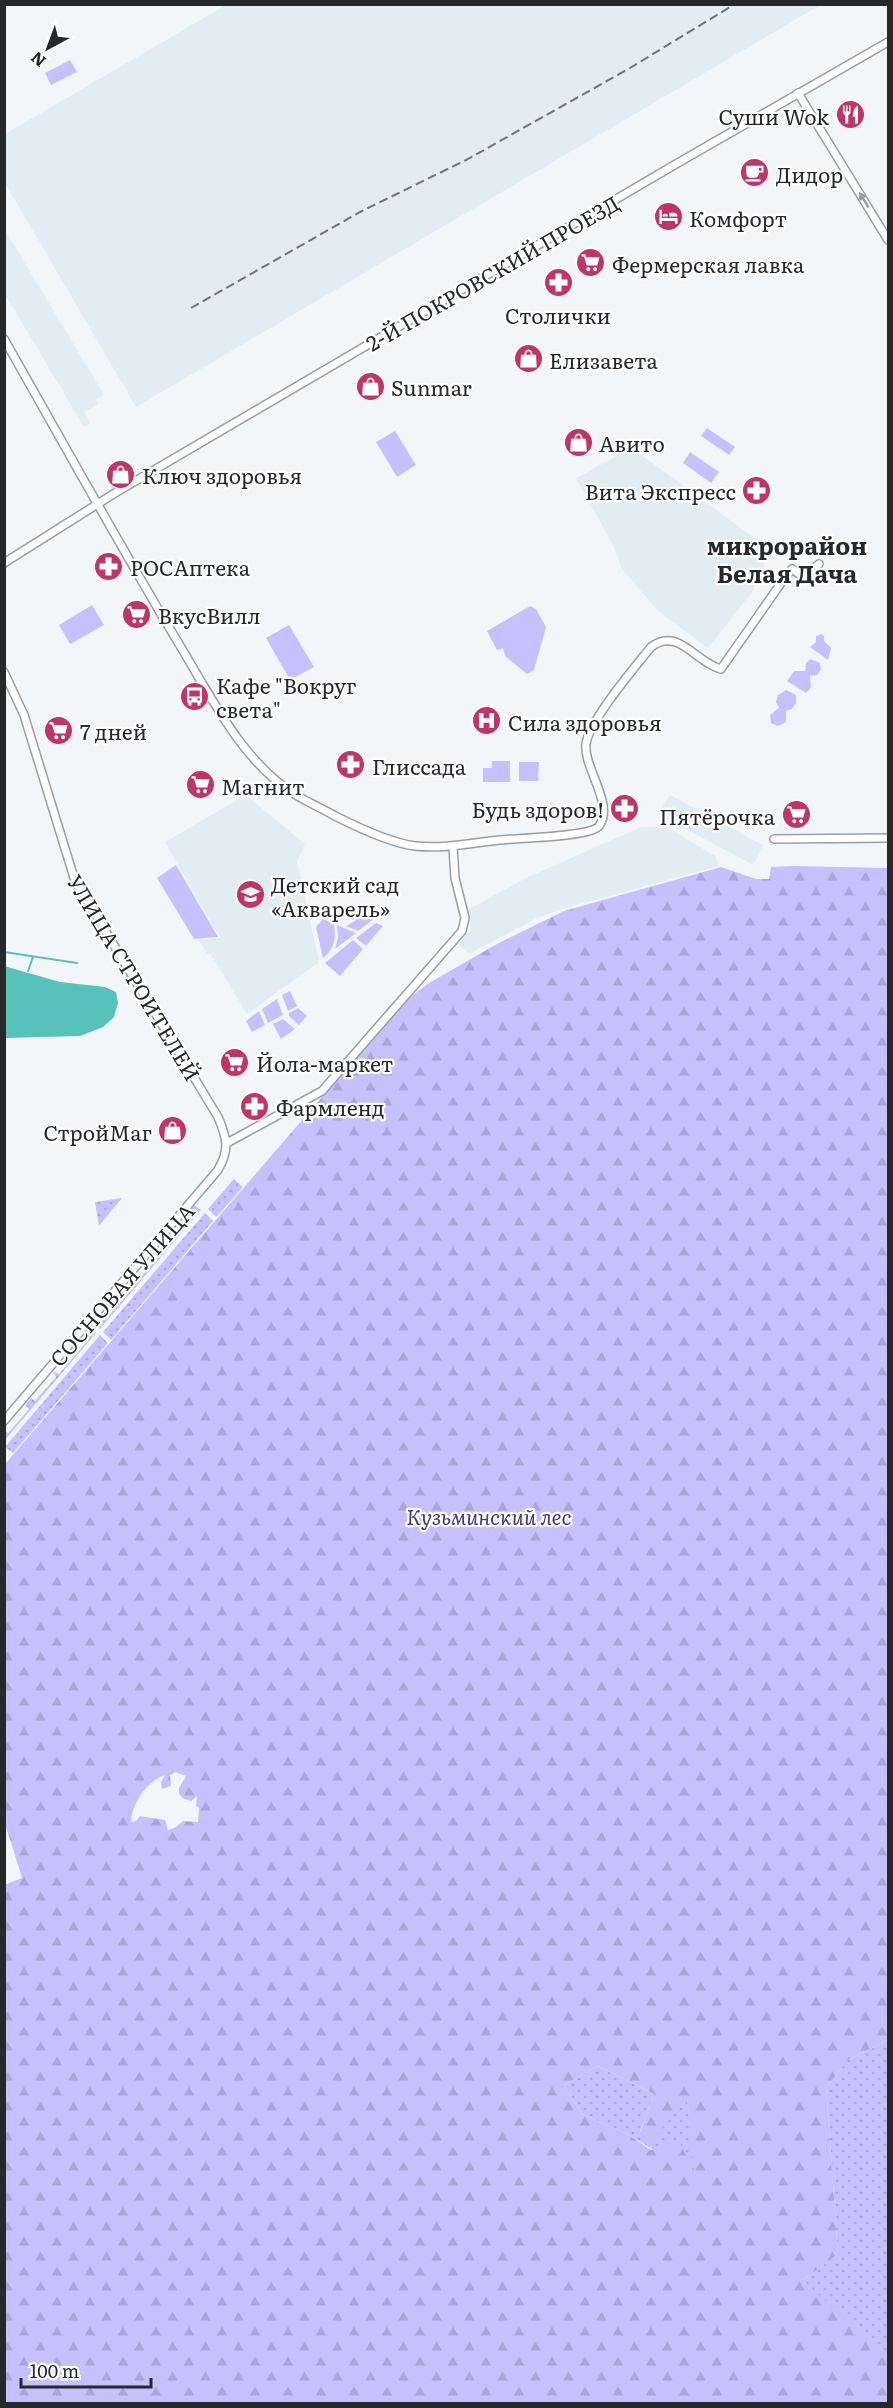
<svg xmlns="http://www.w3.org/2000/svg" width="893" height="2408" font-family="Literata,serif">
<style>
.built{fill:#e2ecf3}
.grass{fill:url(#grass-dots)}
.forest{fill:url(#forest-firs);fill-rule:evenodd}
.park{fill:#c6c1fd}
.water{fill:#57c2ba}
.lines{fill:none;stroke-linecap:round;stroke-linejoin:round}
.stream{stroke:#57c2ba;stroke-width:2}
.street-casing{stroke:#9b9ea0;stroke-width:10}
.street{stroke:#fff;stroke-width:7}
.rail{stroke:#717374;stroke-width:2;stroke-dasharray:9 4.5;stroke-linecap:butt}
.oneway{fill:#9e9e9f}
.labels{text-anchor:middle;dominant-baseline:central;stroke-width:4.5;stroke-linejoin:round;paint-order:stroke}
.poi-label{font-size:21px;fill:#272829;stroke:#fff;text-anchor:start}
.street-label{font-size:21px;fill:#272829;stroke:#fff}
.park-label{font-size:21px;font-style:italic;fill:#473788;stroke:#fff}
.quarter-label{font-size:24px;font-weight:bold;fill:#272829;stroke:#fff}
</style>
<defs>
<pattern id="grass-dots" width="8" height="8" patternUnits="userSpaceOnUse" patternTransform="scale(1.5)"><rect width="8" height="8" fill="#c6c1fd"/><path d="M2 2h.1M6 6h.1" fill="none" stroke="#aaa6d9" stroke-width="1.8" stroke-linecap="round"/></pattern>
<pattern id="forest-firs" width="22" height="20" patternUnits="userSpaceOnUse" patternTransform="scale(1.5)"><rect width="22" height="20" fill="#c6c1fd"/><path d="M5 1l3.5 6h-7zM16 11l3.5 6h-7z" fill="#aaa6d9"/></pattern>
</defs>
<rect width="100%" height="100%" fill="#f3f6f8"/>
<g class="built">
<path d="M822,4L136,407L5,183V134L226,5Z"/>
<path d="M4,228L104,395L96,399L98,404L84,412L90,423L84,427L5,294Z"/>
<path d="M632,448L768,548L762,572L752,592L708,648L658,611L622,569L614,547L576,478Z"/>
<path d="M246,795L305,844L297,861L319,962L247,1014L210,953L207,954L199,940L220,938L165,842Z"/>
<path d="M670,795L763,845L753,865L658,814Z"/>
<path d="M665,826L715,856L719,866L565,908L537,918L469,954L458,944L471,929L467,910L526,878L639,828Z"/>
</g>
<g class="grass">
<path d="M234,1179L243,1187L216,1217L208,1209Z"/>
<path d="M122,1198L99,1226L95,1202Z"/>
<path d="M193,1204L201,1210L100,1329L92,1323L100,1313L107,1318L128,1292L124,1289L125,1286L128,1285L131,1288L154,1262L151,1256L158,1258L179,1233L177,1227L179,1226L183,1229L195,1214L189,1208Z"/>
<path d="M205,1213L213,1221L111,1340L103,1332Z"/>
<path d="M89,1326L96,1333L5,1440V1430L8,1433L29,1409L25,1405L31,1398L35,1401L56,1377L53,1371L59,1374L88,1340L82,1335Z"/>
<path d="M100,1335L108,1343L13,1453L5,1447Z"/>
<path d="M888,2040V2380L826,2303L803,2280L838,2254L826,2088L848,2060Z"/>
<path d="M598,2066L654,2094L639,2134L687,2097L695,2175L629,2135L582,2114L564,2085Z"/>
</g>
<path class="forest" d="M793,866L888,868V2040L848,2060L826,2088L838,2254L803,2280L885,2356L888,2380V2403H5L4,1885L22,1878L4,1820L5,1464L405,1001L429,983L497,944L564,911L721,867L756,879H769L771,867ZM175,1772L186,1776L179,1788V1794L184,1799L191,1801L197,1796L196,1806L199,1808L198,1822L183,1821L176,1827L168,1830L165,1820L140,1816L136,1821L131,1822C132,1803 147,1781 165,1775L161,1782L162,1789L171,1786L170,1775ZM598,2066L654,2094L639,2135L652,2141L687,2098L694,2173L679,2140L651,2150L629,2135L582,2114L564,2085Z"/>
<g class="park">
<path d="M70,60L77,72L51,85L45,73Z"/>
<path d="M707,428L735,447L729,455L701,436Z"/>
<path d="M395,431L416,465L397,477L376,442Z"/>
<path d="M690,452L719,472L711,483L683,463Z"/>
<path d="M92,605L104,625L70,644L59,625Z"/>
<path d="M530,606L536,609L546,627L534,670L527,674L505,656L503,648L497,650L487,631Z"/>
<path d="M289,625L314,667L290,680L266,638Z"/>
<path d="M821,634L824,636V641L831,648L828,660L810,647L816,642V636Z"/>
<path d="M811,659L820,663L821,670L817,675L810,676L811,687L806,693L787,681L794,671H805L806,663Z"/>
<path d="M786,690L796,695V703L792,709L786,711V722L778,726L771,723L770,715L779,708L776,702L778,695Z"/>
<path d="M492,761H510V782H483V768H492Z"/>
<path d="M519,762H539L538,781H519Z"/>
<path d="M176,865L218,937L194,939L157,878Z"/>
<path d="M364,911L373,913L374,919L358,931L346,926L355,921Z"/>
<path d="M323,919L334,924C336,937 335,949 323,958L316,927Z"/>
<path d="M376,923L383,926L366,946L356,938Z"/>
<path d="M337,925L356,933L335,949L338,937Z"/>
<path d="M353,940L363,949L340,976L325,963Z"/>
<path d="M290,991L297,1006L288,1011L282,995Z"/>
<path d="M277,999L283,1015L268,1023L262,1009Z"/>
<path d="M298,1008L307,1016L299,1025L289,1016V1013Z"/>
<path d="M259,1011L265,1025L252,1032L246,1021Z"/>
<path d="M283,1019L295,1029L281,1039L273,1024Z"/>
</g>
<path class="water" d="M4,966L60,982L105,987L116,992L118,1003L114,1017L103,1027L80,1036L5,1038Z"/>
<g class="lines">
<g class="stream">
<path d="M4,952L77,963"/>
<path d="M28,971L33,957"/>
</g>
<defs>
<g id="street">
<path d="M798,93L888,240"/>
<path d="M4,339C53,425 100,510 150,595C166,623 183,650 199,678C224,720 248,761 288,790C302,800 320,807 335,816C357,827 390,843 415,846C444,849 471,843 500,840C518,838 591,837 599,826C615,805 583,767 586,744C589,721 635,667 651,647C678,626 696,663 721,669L786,576L792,569L804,577L819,564"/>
<path d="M4,563L115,493L676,164L888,42"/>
<path d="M4,672L24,715L75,881L218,1117C227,1138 230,1149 218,1170L4,1421"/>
<path d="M774,839L888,838"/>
<path d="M227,1143L322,1091L462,931L465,918L455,878L453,847"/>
</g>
</defs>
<use href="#street" class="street-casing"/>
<use href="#street" class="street"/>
<path class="rail" d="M191,308L360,212L468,159L630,68L735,4"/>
</g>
<defs><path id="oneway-solid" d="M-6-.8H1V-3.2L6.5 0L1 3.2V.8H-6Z" transform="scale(1.5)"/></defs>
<use class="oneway" href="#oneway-solid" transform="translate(864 200) rotate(-121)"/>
<defs>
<symbol id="restaurant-disc" viewBox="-11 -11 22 22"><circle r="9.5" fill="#c03468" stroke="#fff"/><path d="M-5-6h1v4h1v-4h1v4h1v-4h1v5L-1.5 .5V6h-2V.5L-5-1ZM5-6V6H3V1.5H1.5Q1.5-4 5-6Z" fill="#fff"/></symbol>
<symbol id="cafe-disc" viewBox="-11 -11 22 22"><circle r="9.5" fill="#c03468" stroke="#fff"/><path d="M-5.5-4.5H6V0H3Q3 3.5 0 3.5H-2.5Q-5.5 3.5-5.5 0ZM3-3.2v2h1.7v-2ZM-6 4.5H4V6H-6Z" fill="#fff"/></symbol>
<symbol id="hotel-disc" viewBox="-11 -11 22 22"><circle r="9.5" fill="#c03468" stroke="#fff"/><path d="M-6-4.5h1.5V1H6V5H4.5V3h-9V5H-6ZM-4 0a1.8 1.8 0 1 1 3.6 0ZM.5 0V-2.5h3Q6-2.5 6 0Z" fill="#fff"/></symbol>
<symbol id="supermarket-disc" viewBox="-11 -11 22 22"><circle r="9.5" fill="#c03468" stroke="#fff"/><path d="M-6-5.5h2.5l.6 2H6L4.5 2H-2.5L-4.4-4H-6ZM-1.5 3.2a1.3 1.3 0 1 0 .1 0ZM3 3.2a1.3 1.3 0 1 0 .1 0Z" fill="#fff"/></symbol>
<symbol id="pharmacy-disc" viewBox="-11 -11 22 22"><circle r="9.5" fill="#c03468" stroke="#fff"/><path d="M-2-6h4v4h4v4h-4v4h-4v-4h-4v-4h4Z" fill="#fff"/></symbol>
<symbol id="shop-disc" viewBox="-11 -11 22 22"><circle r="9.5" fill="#c03468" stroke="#fff"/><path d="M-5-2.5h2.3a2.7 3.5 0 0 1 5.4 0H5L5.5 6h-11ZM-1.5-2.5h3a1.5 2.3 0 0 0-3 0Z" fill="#fff"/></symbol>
<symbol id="bus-disc" viewBox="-11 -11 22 22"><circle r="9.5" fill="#c03468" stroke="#fff"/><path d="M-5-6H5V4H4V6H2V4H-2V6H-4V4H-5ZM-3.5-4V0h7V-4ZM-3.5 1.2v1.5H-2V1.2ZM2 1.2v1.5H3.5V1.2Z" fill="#fff"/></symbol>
<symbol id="hospital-disc" viewBox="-11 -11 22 22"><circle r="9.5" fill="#c03468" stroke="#fff"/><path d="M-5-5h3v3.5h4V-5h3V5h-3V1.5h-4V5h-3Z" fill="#fff"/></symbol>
<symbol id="school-disc" viewBox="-11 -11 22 22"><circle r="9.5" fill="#c03468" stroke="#fff"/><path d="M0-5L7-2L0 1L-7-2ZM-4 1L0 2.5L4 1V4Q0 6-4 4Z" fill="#fff"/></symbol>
</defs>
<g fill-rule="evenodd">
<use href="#restaurant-disc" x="834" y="98" width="33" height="33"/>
<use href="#cafe-disc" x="738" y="156" width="33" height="33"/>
<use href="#hotel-disc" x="652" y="200" width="33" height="33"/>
<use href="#supermarket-disc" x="574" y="246" width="33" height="33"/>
<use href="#pharmacy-disc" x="542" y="266" width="33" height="33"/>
<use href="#shop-disc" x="512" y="342" width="33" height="33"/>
<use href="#shop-disc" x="354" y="370" width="33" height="33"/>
<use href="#shop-disc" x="562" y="426" width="33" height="33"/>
<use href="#shop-disc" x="104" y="458" width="33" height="33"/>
<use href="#pharmacy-disc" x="740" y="474" width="33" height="33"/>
<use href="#pharmacy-disc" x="92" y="550" width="33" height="33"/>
<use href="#supermarket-disc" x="120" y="598" width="33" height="33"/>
<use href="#bus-disc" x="178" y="680" width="33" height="33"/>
<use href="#hospital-disc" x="470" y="704" width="33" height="33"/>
<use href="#supermarket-disc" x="42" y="714" width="33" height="33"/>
<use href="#pharmacy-disc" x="334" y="748" width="33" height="33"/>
<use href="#supermarket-disc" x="184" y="768" width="33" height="33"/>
<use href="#pharmacy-disc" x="608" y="792" width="33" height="33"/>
<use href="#supermarket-disc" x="780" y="798" width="33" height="33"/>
<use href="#school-disc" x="234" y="878" width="33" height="33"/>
<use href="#supermarket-disc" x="218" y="1046" width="33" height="33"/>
<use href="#pharmacy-disc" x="238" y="1090" width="33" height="33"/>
<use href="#shop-disc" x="156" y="1114" width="33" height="33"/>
</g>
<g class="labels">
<g class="poi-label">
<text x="829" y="115" text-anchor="end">Суши Wok</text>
<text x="776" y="173">Дидор</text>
<text x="689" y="217">Комфорт</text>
<text x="612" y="263">Фермерская лавка</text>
<text x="558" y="314" text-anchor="middle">Столички</text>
<text x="549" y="359">Елизавета</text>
<text x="391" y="386">Sunmar</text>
<text x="599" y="442">Авито</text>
<text x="142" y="474">Ключ здоровья</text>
<text x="736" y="490" text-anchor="end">Вита Экспресс</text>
<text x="130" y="566">РОСАптека</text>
<text x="158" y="614">ВкусВилл</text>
<text x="216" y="684">Кафе "Вокруг<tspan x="216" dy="24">света"</tspan></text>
<text x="508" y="721">Сила здоровья</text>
<text x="80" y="730">7 дней</text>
<text x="372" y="765">Глиссада</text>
<text x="221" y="785">Магнит</text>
<text x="604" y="808" text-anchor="end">Будь здоров!</text>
<text x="775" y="815" text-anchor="end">Пятёрочка</text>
<text x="271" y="883">Детский сад<tspan x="271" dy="24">«Акварель»</tspan></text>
<text x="256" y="1062">Йола-маркет</text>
<text x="276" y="1106">Фармленд</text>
<text x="152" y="1131" text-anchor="end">СтройМаг</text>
</g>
<g class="street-label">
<text transform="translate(492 272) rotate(-30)">2-Й ПОКРОВСКИЙ ПРОЕЗД</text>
<text transform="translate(135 977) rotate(59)">УЛИЦА СТРОИТЕЛЕЙ</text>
<text transform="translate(121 1284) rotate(-49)">СОСНОВАЯ УЛИЦА</text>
</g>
<g class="park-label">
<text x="489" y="1515">Кузьминский лес</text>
</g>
<g class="quarter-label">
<text x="787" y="544">микрорайон<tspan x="787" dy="28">Белая Дача</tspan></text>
</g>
</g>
<rect width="893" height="2408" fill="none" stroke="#272829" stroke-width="12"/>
<g transform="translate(48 48) rotate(221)" stroke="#ffffff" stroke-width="4.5" paint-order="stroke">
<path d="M0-4.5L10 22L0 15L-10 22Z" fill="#272829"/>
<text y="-9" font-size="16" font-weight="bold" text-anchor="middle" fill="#272829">N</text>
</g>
<path d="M21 2378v9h130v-9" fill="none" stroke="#272829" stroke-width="3"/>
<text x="30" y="2378" font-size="18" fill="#272829" stroke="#ffffff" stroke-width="4.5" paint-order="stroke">100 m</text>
</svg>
